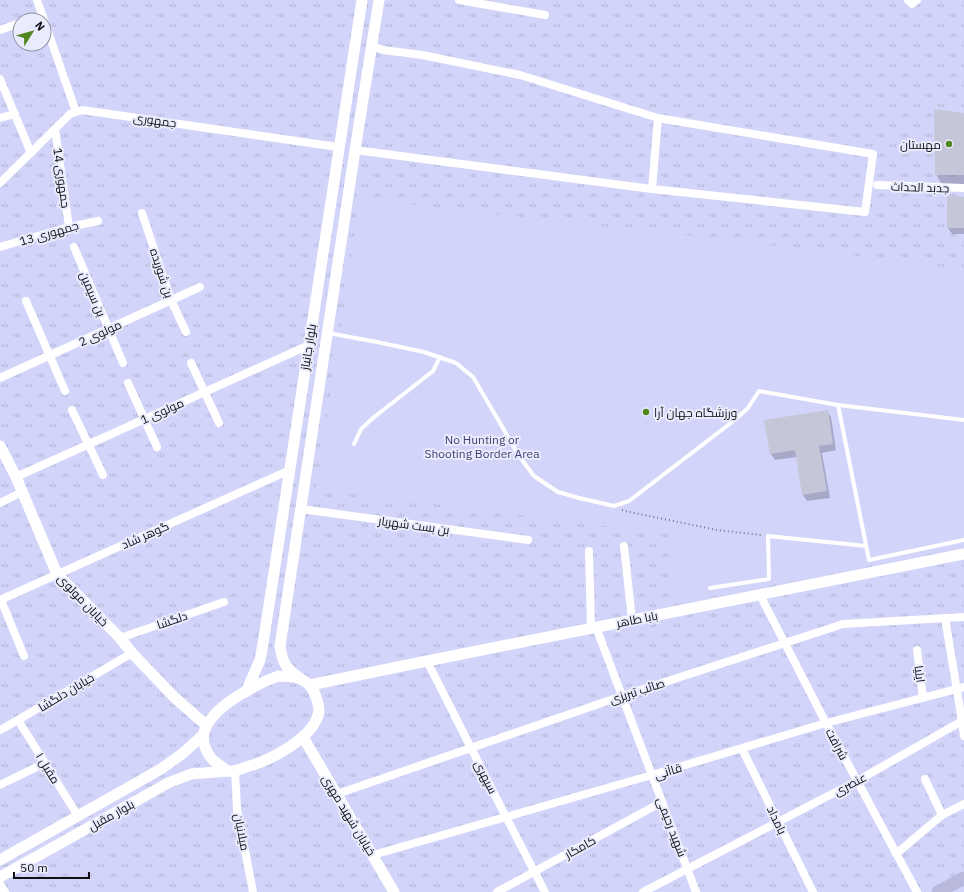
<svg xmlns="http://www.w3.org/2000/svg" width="964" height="892" font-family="'IBM Plex Sans',Cairo,sans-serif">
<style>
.grass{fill:url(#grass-tufts);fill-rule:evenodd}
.garden{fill:#d2d4fa}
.shadow{fill:#0003}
.building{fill:#c5c6d7}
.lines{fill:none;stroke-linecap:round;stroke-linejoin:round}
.path{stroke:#777782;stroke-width:2;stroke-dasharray:1 3;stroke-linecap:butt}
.lane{stroke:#fff;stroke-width:4}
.street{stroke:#fff;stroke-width:8}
.secondary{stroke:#fff;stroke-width:11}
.primary{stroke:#b8b9dd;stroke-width:13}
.poi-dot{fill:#528720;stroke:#eaebfc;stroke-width:1.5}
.labels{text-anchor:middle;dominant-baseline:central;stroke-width:4;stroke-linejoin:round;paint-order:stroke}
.street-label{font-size:12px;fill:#0f0f14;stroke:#eaebfc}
.poi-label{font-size:12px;fill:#0f0f14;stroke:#eaebfc;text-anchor:end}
.park-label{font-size:12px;fill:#413f72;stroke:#eaebfc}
</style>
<defs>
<pattern id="grass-tufts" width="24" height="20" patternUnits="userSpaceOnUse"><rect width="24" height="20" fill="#d2d4fa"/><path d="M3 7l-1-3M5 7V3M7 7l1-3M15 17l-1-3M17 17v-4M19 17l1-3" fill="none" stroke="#b3b5d5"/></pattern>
</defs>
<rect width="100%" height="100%" fill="#eaebfc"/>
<path class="grass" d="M0,0H964V892H0ZM20,20H44V44H20Z"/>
<path class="garden" d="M361,197L430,207L711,238L964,269V547L798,580L675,603L670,600L668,534L316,489Z"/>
<g class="shadow">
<path d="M964,114V185H942L936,174Z"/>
<path d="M964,198V234H952L948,228Z"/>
<path d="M827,411L831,417L836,450L822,453L830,498L807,501L803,495L797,457L775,460L771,454L765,421Z"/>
</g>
<g class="building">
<path d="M934,109L964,113V175H935Z"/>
<path d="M947,196L964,197V228H947Z"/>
<path d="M828,410L833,444L819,446L827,491L802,495L795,450L770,454L764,420Z"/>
</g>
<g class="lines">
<path class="path" d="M622,510L625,511L717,530L761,535"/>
<g class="lane">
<path d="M328,333L377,342L424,352L456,363L473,377L500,423L519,456L534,476L558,492L579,498L614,506L629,501L736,419L748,408L759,391L838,405L869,560L964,540"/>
<path d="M838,405L964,420"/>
<path d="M354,444L361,429L373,418L433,371L440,357"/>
<path d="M710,588L769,579L768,536L866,546"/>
</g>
<g class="street">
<path d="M37,0L76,112"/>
<path d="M459,0L545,15"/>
<path d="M908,0L912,4L917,0"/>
<path d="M31,20L43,16"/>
<path d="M0,30L20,23"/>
<path d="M372,46L383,50L422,55L520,75L658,118"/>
<path d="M0,79L31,153"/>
<path d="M0,118L15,114"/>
<path d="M55,129L69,227"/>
<path d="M355,150L652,189L865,212L873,154L658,118L652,189"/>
<path d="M0,183L70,114L82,110L338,147"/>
<path d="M877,185L964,188"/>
<path d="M142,213L171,300L186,332"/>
<path d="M0,247L69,227L98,221"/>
<path d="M74,247L123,363"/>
<path d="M26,301L65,391"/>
<path d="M191,363L219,423"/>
<path d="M0,378L200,287"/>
<path d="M128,383L157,447"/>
<path d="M72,410L103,475"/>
<path d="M16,477L309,345"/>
<path d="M0,503L22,492"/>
<path d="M301,509L528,540"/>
<path d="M624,546L632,620"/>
<path d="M589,551L591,628"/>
<path d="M760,595L826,723L917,892"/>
<path d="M0,600L290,470"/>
<path d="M1,600L24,656"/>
<path d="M596,627L696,892"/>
<path d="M120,638L224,602"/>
<path d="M917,650L923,698"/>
<path d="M427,661L506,817L545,892"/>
<path d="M18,720L78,816"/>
<path d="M962,721L964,736"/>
<path d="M0,730L18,720L132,653"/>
<path d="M742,749L813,892"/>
<path d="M235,771L237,809L253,892"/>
<path d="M925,779L942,815"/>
<path d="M0,785L45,763"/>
<path d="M337,794L622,696L785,643L843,624L964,617"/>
<path d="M896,854L942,815L964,804"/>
<path d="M373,855L652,775L826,723L964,687"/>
<path d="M0,884L5,892"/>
<path d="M497,892L662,802"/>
<path d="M643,892L857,781L962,721L945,618"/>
</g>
<g class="secondary">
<path d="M0,446L16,477L57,574L120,638L132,653L174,697L206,725"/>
<path d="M278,676C294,676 306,677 314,692C316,697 319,704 319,710C317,737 269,761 246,767C241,769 234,772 228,771C226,770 223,768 221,766C207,758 198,740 207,725C219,703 255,685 278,676Z"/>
<path d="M301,679C286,668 283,665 280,646L355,150L379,0"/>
<path d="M310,685L427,661L964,554"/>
<path d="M246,692L260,660L263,644L362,0"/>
<path d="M303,737L394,892"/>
<path d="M0,860L161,769L182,754L203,735"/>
<path d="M0,877L168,783L191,774L228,771"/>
</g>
<path class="primary" d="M938,892L964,878"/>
</g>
<g class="poi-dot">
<circle cx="949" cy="144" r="4"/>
<circle cx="646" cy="412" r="4"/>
</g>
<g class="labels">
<g class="street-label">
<text transform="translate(155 120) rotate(8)">جمهوری</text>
<text transform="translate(62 178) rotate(82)">جمهوری 14</text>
<text transform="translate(920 187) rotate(2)">جدبد الحداث</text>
<text transform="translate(49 233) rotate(-16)">جمهوری 13</text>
<text transform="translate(162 273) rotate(72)">بن شوریده</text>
<text transform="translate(93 294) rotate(67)">بن سیمین</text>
<text transform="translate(100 333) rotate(-25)">مولوی 2</text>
<text transform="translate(308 347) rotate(-81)">بلوار جانباز</text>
<text transform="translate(162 411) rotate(-24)">مولوی 1</text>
<text transform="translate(414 525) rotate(8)">بن بست شهریار</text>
<text transform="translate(145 535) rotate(-24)">گوهر شاد</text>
<text transform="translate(83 600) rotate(46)">خیابان مولوی</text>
<text transform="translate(637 619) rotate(-11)">بابا طاهر</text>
<text transform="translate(172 620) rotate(-19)">دلگشا</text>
<text transform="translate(920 674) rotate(83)">ایلیا</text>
<text transform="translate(637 691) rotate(-18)">صائب تبریزی</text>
<text transform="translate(66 692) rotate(-31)">خیابان دلگشا</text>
<text transform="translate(837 744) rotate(62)">شرافت</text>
<text transform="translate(48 768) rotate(58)">مقبل ۱</text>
<text transform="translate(668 771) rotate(-17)">قاآنی</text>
<text transform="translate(486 777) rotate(63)">سپهری</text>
<text transform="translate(850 784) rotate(-28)">عنصری</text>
<text transform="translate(111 815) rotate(-29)">بلوار مقبل</text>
<text transform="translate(349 815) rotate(59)">خیابان شهید مهری</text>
<text transform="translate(777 820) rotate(64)">بامداد</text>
<text transform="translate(672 827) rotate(69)">شهید رحیمی</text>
<text transform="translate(242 832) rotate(79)">میلانیان</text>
<text transform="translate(580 847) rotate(-29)">کامکار</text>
</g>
<g class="poi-label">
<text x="941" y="144">مهستان</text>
<text x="654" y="412" text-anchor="start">ورزشگاه جهان آرا</text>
</g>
<g class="park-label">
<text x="482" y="439">No Hunting or<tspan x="482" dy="14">Shooting Border Area</tspan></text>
</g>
</g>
<g transform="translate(32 32) rotate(53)"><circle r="19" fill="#eaebfc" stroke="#92939f"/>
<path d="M0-3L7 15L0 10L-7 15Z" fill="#528720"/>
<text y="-6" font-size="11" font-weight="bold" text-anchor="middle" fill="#0f0f14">N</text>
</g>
<path d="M14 872v6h75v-6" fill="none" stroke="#0f0f14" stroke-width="2"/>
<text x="20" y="872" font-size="12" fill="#0f0f14" stroke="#eaebfc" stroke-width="3" paint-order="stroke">50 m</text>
</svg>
